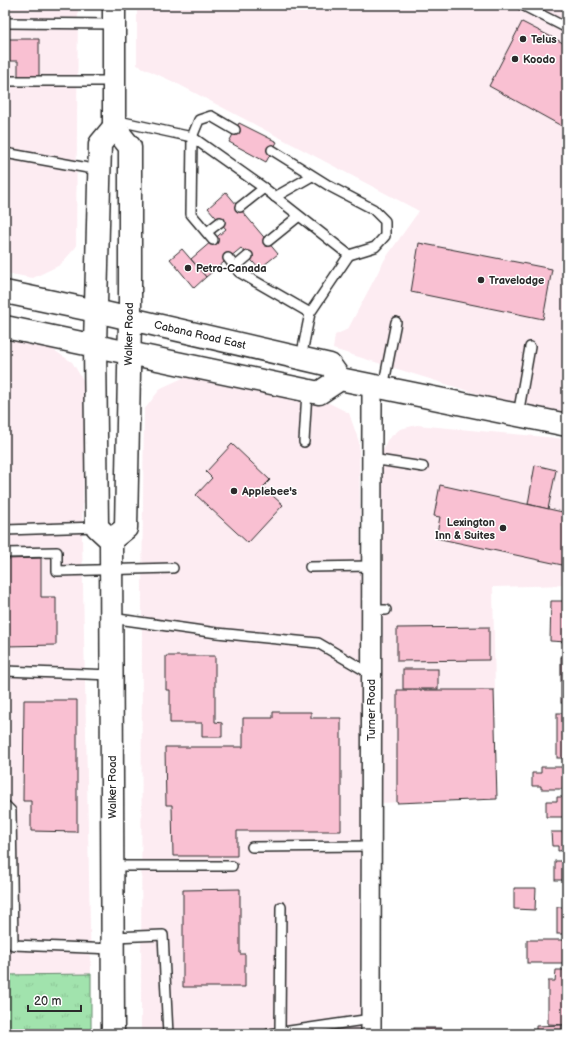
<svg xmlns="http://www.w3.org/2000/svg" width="572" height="1039" font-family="'Balsamiq Sans',sans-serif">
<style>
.built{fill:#fdecf2}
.grass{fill:url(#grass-tufts);stroke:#66876c}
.building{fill:#f9c0d2;stroke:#2b2b2b}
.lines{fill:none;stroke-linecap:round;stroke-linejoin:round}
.lane-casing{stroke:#2b2b2b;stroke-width:12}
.street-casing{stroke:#2b2b2b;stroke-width:22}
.secondary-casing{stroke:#2b2b2b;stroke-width:25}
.lane{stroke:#fff;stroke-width:9}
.street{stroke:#fff;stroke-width:19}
.secondary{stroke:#fff;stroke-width:22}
.poi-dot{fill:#2b2b2b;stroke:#fff;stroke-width:1.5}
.labels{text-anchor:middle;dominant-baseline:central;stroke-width:3;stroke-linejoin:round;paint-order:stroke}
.poi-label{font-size:11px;font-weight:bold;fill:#2b2b2b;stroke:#fff;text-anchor:start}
.street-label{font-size:11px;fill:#2b2b2b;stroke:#fff}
</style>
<defs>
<pattern id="grass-tufts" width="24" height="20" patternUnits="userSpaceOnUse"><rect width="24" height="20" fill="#a1e3ad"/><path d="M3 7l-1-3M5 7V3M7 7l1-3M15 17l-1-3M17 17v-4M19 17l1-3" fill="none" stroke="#8bc395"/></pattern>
</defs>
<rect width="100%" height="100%" fill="#fff"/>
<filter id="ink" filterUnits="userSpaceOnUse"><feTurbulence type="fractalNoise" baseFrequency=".025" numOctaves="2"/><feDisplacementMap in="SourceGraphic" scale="8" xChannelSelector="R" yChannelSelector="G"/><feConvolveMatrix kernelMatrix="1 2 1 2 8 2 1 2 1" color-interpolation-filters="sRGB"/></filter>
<g filter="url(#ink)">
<g class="built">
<path d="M5,5H78L76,247L60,265L33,278L5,273Z"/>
<path d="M137,5H567V417L507,403L333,349L335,335L348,329L385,259L419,211L176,83L137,65Z"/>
<path d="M5,338L49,347L72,362L86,385L82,537L91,974L5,975Z"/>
<path d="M185,377L329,403L349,413L359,442L361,592L378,590L379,461L387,440L400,429L417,425L567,439V585L493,587L497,799L377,803L362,889L361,1034H141L142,592L144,410L161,388Z"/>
</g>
<path class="grass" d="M91,974V1034H5V975Z"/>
<g class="building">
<path d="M522,22L567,45V129L489,86Z"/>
<path d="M5,39H39V77H18V61H5Z"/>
<path d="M239,123L277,142L266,162L229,142Z"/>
<path d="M226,192L278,254L259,269L241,248L206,277L191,259L226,229L208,208Z"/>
<path d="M419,243L552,269L543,319L411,292Z"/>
<path d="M182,249L206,277L194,288L170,259Z"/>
<path d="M232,444L270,480L263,487L283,505L248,543L196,495L212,478L206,472Z"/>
<path d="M535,465L556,470L548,509L528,504Z"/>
<path d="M440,485L567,513V566L436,538L440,517L434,516Z"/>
<path d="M41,558V597H56V645L5,646V559Z"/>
<path d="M551,601H567V642L550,641Z"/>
<path d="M489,627V660L397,661V628Z"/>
<path d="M166,656H215V722L222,723V737H202V723H170V690H166Z"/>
<rect x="561" y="657" width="6" height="46"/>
<rect x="403" y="669" width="35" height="20"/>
<path d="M397,690H494L497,799L397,803Z"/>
<path d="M24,700H77V832L31,831V801H23Z"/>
<path d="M273,712H311V718H341V831H237V856H173L172,805H166L165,747H243V718H273Z"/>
<rect x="557" y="713" width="10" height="45"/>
<path d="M541,767H567V789H541V786H532V773H541Z"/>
<path d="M557,797H567V817H546V801H557Z"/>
<path d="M551,832H567V850L558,851V846H552Z"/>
<rect x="555" y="861" width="12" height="19"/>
<path d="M514,888H536L535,910L514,909Z"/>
<path d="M240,889V954H245V987H183V890Z"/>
<rect x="557" y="907" width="10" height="27"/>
<rect x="527" y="940" width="40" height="23"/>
<path d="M556,970H567V1025L548,1024V981H555Z"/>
<path d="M562,1025V1034H536V1026Z"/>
<rect x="414" y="1028" width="28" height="6"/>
</g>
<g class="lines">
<defs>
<g id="lane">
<path d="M522,5L567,28"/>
<path d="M5,23L114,24"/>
<path d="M10,81H114"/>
<path d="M114,120L192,137L264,188L349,255L310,313L301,358"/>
<path d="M272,150L331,187L373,209L385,221V236L375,247L349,255"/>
<path d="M5,153L99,170"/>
<path d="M275,197L312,176"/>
<path d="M240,207L264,188"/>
<path d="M207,232L220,222"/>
<path d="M213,240L191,214L192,137L199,120L211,116L235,130"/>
<path d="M268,241L299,216"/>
<path d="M228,258L239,272L310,313"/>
<path d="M235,267L248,256"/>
<path d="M383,388L396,322"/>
<path d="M518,415L530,347"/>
<path d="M304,442L307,391"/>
<path d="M372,459L423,467"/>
<path d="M5,530L97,527"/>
<path d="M5,553L57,552V571L173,568"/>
<path d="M310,567L371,566"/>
<path d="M371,610H386"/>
<path d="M111,618L217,633L318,643L371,674"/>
<path d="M5,671L112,675"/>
<path d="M5,805L11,811L13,945L113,949"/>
<path d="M252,847L371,846"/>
<path d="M113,866H232"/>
<path d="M113,937L163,935L168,1034"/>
<path d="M280,1032L281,907"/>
<path d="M269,1034L371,1019"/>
</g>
<path id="street" d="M371,1034L372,386"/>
<g id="secondary">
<path d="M5,292L96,311L330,365L340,379"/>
<path d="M5,327L319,393L340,379L567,425"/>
<path d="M111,540L126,528L130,319V147L114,127V5"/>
<path d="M113,1034L111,540L97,527L95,346L100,144L114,127"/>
</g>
</defs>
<use href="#lane" class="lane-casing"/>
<use href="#street" class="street-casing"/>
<use href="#secondary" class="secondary-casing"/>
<use href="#lane" class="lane"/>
<use href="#street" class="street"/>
<use href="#secondary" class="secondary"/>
</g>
</g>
<g class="poi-dot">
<circle cx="523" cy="39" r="4"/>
<circle cx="515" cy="59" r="4"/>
<circle cx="188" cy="268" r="4"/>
<circle cx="481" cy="280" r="4"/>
<circle cx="234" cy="491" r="4"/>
<circle cx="503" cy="528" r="4"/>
</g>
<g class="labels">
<g class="poi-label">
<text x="531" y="39">Telus</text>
<text x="523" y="59">Koodo</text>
<text x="196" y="268">Petro-Canada</text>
<text x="489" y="280">Travelodge</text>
<text x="242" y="491">Applebee's</text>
<text x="495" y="522" text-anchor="end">Lexington<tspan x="495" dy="13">Inn &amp; Suites</tspan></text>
</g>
<g class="street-label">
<text transform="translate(129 334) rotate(-89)">Walker Road</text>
<text transform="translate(200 335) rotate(13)">Cabana Road East</text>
<text transform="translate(371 710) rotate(-90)">Turner Road</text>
<text transform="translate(112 787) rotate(-90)">Walker Road</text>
</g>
</g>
<rect width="572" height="1039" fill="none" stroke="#fff" stroke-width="20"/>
<rect x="10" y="10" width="552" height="1019" fill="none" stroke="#2b2b2b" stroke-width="1.5" filter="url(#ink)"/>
<path d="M28 1005v6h53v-6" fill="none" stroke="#2b2b2b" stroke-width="2"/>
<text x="34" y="1005" font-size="12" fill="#2b2b2b" stroke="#ffffff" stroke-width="3" paint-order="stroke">20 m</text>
</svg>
